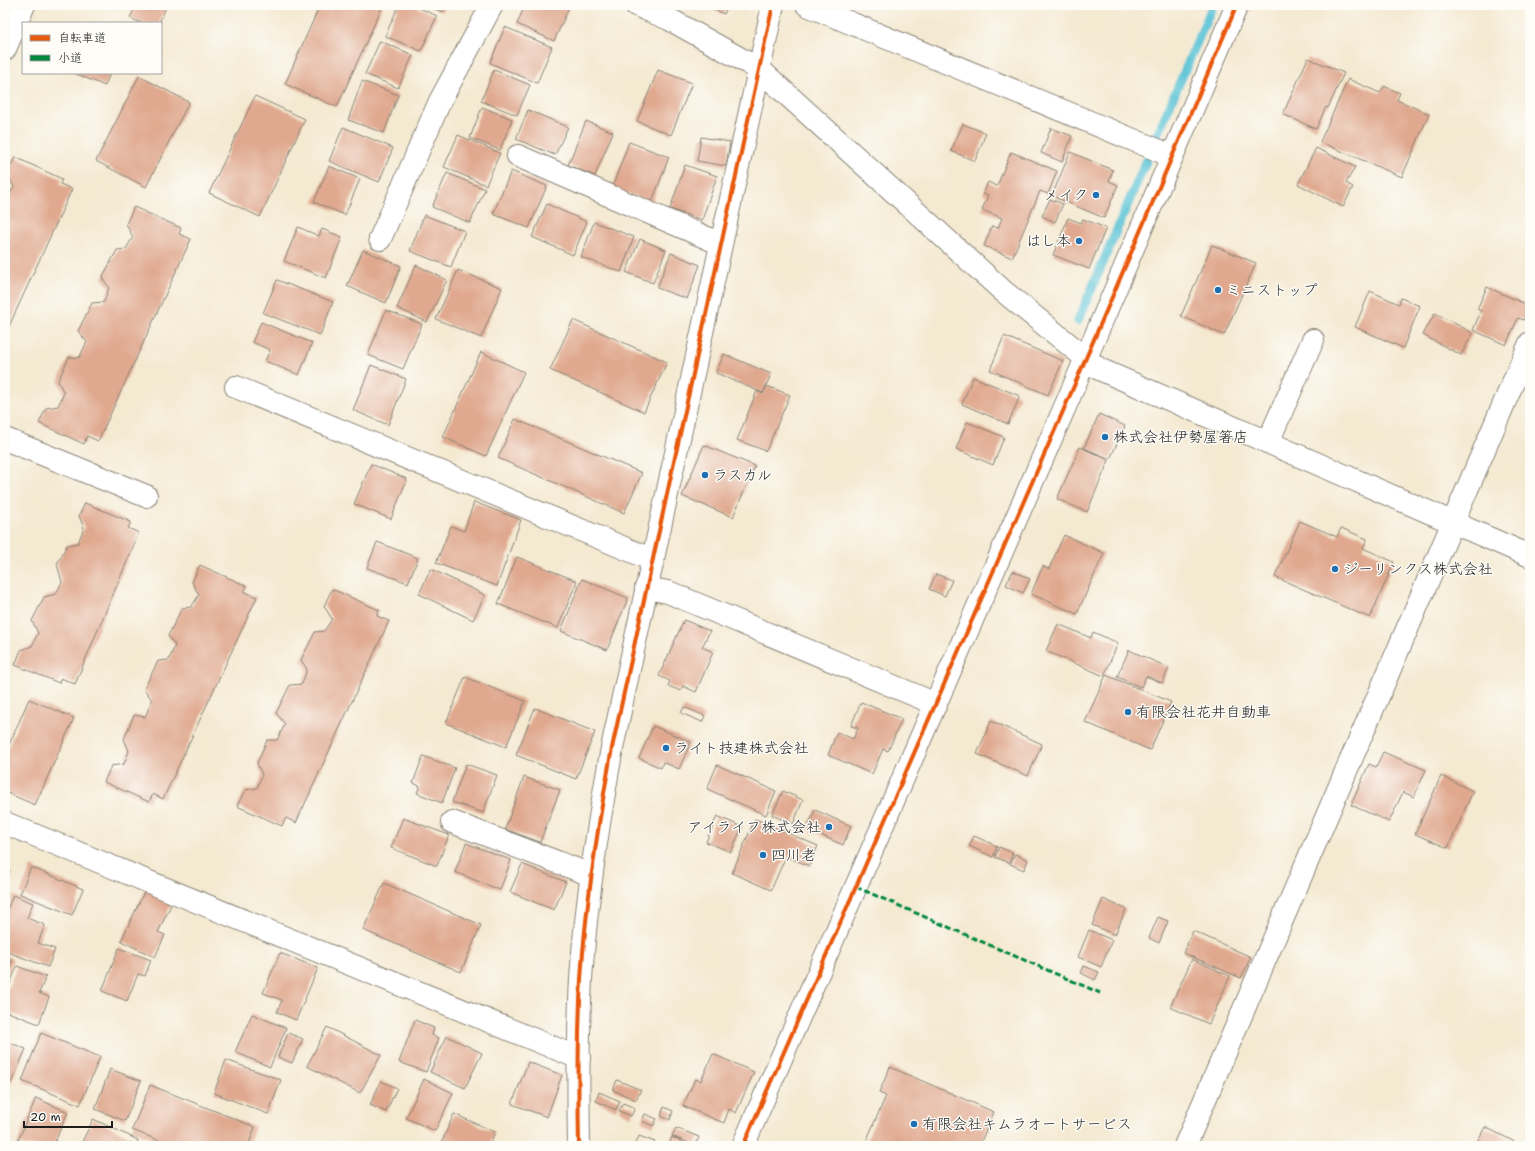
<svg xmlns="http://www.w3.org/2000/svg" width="1535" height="1151" font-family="'Shantell Sans','Klee One',sans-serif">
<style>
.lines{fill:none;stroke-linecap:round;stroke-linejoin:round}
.stream{stroke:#5ac3d6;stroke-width:9}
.building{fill:#e0a98f}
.street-casing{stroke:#888276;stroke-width:24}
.secondary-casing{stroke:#888276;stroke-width:24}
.street{stroke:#fff;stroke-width:22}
.secondary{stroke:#fff;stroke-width:22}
.quiet{stroke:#00873e;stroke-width:3;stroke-dasharray:6 3;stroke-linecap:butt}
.cycleway-casing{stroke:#fdfcf7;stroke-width:6}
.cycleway{stroke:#e8590c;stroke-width:4}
.poi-dot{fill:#1f6fb2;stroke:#fdfcf7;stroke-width:1.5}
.labels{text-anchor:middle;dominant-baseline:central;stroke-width:3;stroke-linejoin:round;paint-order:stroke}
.poi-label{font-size:15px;fill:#1c1c1c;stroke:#fdfcf7;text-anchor:start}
</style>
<rect width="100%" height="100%" fill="#fdfcf7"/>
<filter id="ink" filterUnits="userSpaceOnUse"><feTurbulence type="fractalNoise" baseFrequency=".025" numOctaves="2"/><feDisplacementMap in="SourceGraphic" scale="8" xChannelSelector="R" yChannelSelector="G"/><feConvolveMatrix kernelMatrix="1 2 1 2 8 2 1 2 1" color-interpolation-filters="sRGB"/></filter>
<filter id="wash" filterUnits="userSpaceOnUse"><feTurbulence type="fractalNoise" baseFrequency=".012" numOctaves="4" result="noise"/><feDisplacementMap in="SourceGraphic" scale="16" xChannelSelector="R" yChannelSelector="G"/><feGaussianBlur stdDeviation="0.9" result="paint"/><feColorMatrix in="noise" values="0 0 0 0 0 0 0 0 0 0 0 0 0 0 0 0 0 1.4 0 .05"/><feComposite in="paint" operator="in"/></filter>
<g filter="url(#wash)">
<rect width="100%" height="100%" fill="#f4e9d1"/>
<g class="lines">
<g class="stream">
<path d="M1157,135L1213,5"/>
<path d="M1078,321L1147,159"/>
</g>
</g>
<g id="blocks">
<g class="building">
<path d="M136,5H167L159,23H141L130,18Z"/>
<path d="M320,5H383L337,107L285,84Z"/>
<path d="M399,5H413L437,16L421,51L385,36Z"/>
<path d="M425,5H446L443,12Z"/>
<path d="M525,5H570L554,41L517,24Z"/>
<path d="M704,5H728L724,14Z"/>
<path d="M505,27L552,47L537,83L490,63Z"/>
<path d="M380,41L413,55L398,88L365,74Z"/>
<path d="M1308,58L1344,73L1328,108L1326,107L1316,129L1283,114Z"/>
<path d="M494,70L530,85L517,115L481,101Z"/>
<path d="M658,70L692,83L671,135L637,121Z"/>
<path d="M74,73H110L105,86Z"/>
<path d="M139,76L189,102L146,187L96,161Z"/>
<path d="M1348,79L1380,93L1384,86L1400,93L1397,100L1429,114L1402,177L1320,142Z"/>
<path d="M362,81L398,95L384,133L348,120Z"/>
<path d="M255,96L305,119L260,217L209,193Z"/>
<path d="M482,107L512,119L500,150L470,138Z"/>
<path d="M528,110L568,127L555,155L516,139Z"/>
<path d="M586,121L613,132L595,176L568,165Z"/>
<path d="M963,124L986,133L975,161L951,151Z"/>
<path d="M343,127L393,148L379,182L329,161Z"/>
<path d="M1051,128L1072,136L1062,162L1041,153Z"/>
<path d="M458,135L500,153L486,185L444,167Z"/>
<path d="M701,137L730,142L726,166L697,161Z"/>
<path d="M629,142L669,157L652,202L612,188Z"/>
<path d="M1316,148L1355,167L1346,183L1353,187L1343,207L1298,184Z"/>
<path d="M1011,152L1057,171L1048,194L1040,191L1012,258L984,246L992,226L998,228L1002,218L982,210L988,195L983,194L988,182L997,186Z"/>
<path d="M1070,152L1113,170L1109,181L1118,185L1104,218L1052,196Z"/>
<path d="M15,157L62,179L60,184L72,189L5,335V199H7L14,187L7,174Z"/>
<path d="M685,165L717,176L702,220L670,209Z"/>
<path d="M329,166L360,179L345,215L314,202Z"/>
<path d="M511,171L547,186L529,228L493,214Z"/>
<path d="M447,173L485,189L470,223L432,207Z"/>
<path d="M1050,199L1063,204L1055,222L1042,216Z"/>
<path d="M547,204L587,222L573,255L532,237Z"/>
<path d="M134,207L181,228L179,234L191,239L98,441L87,436L84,444L39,423L46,408L58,406L64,393L58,381L69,357L79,358L87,342L78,331L92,303L104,302L109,287L102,278L117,250L126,249L133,237L126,224Z"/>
<path d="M424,215L465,231L451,267L410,251Z"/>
<path d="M1068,218L1081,223L1083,219L1106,228L1089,269L1053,255Z"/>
<path d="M594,222L634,237L621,272L581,257Z"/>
<path d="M298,227L319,236L322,229L342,237L326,278L284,261Z"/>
<path d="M640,239L666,250L653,283L626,272Z"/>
<path d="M1212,245L1256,263L1224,335L1181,316Z"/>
<path d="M363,250L401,266L386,303L347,286Z"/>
<path d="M671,253L700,265L687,299L657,288Z"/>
<path d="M416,265L447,280L427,322L397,308Z"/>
<path d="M458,270L502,288L481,338L436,319Z"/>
<path d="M277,280L333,302L320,335L263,313Z"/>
<path d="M1487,287L1530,306L1524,320L1518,318L1506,345L1473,330L1481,311L1477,309Z"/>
<path d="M1370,291L1399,304L1401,298L1420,306L1403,348L1355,327Z"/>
<path d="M386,310L422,324L403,369L368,355Z"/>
<path d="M1435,313L1473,333L1461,355L1423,335Z"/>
<path d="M573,320L667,362L644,412L550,370Z"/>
<path d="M261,322L312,343L299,375L265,361L270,350L252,342Z"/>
<path d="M1004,336L1063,361L1048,395L990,370Z"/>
<path d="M481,352L524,372L486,456L443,437Z"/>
<path d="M724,354L771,374L763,393L716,373Z"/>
<path d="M371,365L406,379L388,425L353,410Z"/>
<path d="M973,377L1020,396L1008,424L962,404Z"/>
<path d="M767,386L790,395L766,451L737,440L757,391L763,394Z"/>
<path d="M1099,414L1125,426L1110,459L1084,448Z"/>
<path d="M515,419L642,473L624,513L498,458Z"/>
<path d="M967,422L1004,437L993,465L956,449Z"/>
<path d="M704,445L755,466L733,517L682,496Z"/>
<path d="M1080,447L1109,460L1087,512L1057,499Z"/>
<path d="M371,464L407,479L391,519L354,504Z"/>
<path d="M474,502L521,520L497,586L436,563L451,526L464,531Z"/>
<path d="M85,503L131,522L128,528L139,533L75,684L61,678L59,683L15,665L21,650L32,646L38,633L32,621L44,597L56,594L62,582L57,564L67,545L78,543L84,528L79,516Z"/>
<path d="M1300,521L1337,537L1341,528L1367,539L1363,548L1394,562L1370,618L1275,577Z"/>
<path d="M1064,535L1104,553L1077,614L1031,594L1043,566L1049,569Z"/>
<path d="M377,542L418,558L408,583L367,568Z"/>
<path d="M517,557L577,581L558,628L498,604Z"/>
<path d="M200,565L247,586L244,592L257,597L163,799L153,794L149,802L104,782L111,766L124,764L129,751L124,739L134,715L145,717L152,700L144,689L158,661L169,660L175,645L168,636L182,608L191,607L199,595L192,582Z"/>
<path d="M431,569L485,595L473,620L419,594Z"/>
<path d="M1013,571L1030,579L1023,593L1006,585Z"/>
<path d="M936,574L952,580L945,596L929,589Z"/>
<path d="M582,579L628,598L607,650L561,631Z"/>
<path d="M332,589L379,610L377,616L389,621L296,823L286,818L282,826L237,806L245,790L257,788L262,775L257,763L267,740H277L285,724L276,713L290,685L302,684L307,669L301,660L315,632L324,631L332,619L324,606Z"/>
<path d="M684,620L710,631L702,647L713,652L696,692L683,686L681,691L668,686L670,681L659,676Z"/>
<path d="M1058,624L1091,638L1093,632L1118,643L1104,676L1046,651Z"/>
<path d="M1129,650L1169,668L1162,683L1146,676L1141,687L1117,677Z"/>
<path d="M1106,675L1171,702L1150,750L1085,722Z"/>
<path d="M465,677L525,701L506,747L446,723Z"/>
<path d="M29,699L74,718L35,805L5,792V754Z"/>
<path d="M861,702L902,719L888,751L883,749L872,774L828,755L837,732L853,739L858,728L851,726Z"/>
<path d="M684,707L705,716L702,722L681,713Z"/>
<path d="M535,708L595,732L576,779L516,755Z"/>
<path d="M991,721L1042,744L1028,776L977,754Z"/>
<path d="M653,726L691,742L679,769L663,762L661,768L639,758Z"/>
<path d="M1383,752L1426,770L1414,797L1403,792L1389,822L1351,805L1369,764L1376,767Z"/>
<path d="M423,756L455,768L442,803L417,793L420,786L413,783Z"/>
<path d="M466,764L497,775L483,813L452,802Z"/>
<path d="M717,765L776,791L766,815L707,789Z"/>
<path d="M1441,776L1473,791L1448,848L1415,834Z"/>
<path d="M524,777L560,790L540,842L505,829Z"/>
<path d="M783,791L803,800L793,824L772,815Z"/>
<path d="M815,810L851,826L843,845L807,829Z"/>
<path d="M717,816L742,827L731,852L706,842Z"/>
<path d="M403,818L449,835L437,866L391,848Z"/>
<path d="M755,819L818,846L809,866L786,856L771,890L732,873Z"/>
<path d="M974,836L997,846L993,857L969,846Z"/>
<path d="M466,843L511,860L500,890L455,872Z"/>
<path d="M999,847L1013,853L1009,863L995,857Z"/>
<path d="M1015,854L1028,860L1024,870L1010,864Z"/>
<path d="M522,864L566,882L554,910L510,892Z"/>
<path d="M31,867L83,889L72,915L20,894Z"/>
<path d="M5,869L10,871L5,884Z"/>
<path d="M384,883L481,925L461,972L363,930Z"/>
<path d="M146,888L173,901L158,932L165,935L155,957L121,941Z"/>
<path d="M13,895L33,903L27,918L45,925L38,943L55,949L48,967L5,951V916Z"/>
<path d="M1103,899L1126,909L1115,935L1092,925Z"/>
<path d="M1158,917L1168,921L1159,943L1149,938Z"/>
<path d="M1089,930L1112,940L1101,967L1078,957Z"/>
<path d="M1193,931L1251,957L1241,978L1183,953Z"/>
<path d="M119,948L151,960L145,976L138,974L127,1001L102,991Z"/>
<path d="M280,953L318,968L296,1020L277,1012L282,1000L263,993Z"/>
<path d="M5,956L13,959L5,978Z"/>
<path d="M1192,959L1230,976L1209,1024L1170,1007Z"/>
<path d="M17,966L46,977L39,993L49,997L39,1024L5,1011V996Z"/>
<path d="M1084,966L1099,972L1095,980L1081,973Z"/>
<path d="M252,1014L286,1028L270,1067L235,1052Z"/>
<path d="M415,1020L434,1028L432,1035L439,1038L426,1072L399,1062Z"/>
<path d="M327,1027L381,1055L360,1093L307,1066Z"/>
<path d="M41,1033L100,1057L80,1105L22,1081Z"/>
<path d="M288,1033L303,1039L292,1063L278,1057Z"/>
<path d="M447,1036L482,1053L465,1088L430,1072Z"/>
<path d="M5,1041L26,1049L11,1083L5,1080Z"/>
<path d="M713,1054L754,1072L736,1113L729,1109L724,1123L683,1106L695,1079L701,1081Z"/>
<path d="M226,1060L281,1080L268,1114L214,1093Z"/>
<path d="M528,1062L562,1075L547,1117L512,1104Z"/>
<path d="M890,1067L994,1112L979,1146H864L886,1096L879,1093Z"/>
<path d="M110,1069L141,1081L125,1121L95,1109Z"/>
<path d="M424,1079L453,1093L435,1131L406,1118Z"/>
<path d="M617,1080L641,1090L636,1100L613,1090Z"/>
<path d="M381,1081L397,1088L386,1112L370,1105Z"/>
<path d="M150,1085L255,1127L248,1146H174L132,1130Z"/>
<path d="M599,1092L620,1101L616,1110L596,1101Z"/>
<path d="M36,1098L68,1112L53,1146H24L17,1143Z"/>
<path d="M623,1103L635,1108L631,1116L619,1111Z"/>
<path d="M664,1107L673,1111L670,1120L661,1116Z"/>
<path d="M454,1114L495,1132L489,1146H440Z"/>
<path d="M645,1114L657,1119L653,1126L642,1121Z"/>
<path d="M93,1119L138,1140L136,1146H86L81,1144Z"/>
<path d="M1485,1127L1517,1143L1516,1146H1489L1478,1140Z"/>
<path d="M676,1128L699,1137L695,1146L672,1136Z"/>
<path d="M639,1136L655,1142L653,1146H635Z"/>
<path d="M672,1137L681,1141L679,1146H668Z"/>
</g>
</g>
</g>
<g filter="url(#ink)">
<use href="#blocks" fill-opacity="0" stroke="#888276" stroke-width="1"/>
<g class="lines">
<defs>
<g id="street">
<path d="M807,5L1172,156"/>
<path d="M5,49L24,5"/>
<path d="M518,156L721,244"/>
<path d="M380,239L440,101L492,5"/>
<path d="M236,387L653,560"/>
<path d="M5,439L146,496"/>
<path d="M1268,442L1313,340"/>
<path d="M646,588L668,592L936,704"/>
<path d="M452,822L591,875"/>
<path d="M5,823L579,1058"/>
<path d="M579,1146C578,1090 578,1035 581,979C586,901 598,824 612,748L773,5"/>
<path d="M1185,1146L1530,343"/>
</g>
<g id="secondary">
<path d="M636,5L669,19L759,69L1003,291L1099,369L1530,556"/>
<path d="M743,1146L1074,386L1237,5"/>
</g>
</defs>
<use href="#street" class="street-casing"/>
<use href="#secondary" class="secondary-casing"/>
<use href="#street" class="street"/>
<use href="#secondary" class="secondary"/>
<path class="quiet" d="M856,887L1100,993"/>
<defs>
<g id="cycleway">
<path d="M579,1146C578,1090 578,1035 581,979C586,901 598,824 612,748L773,5"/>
<path d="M743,1146L1074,386L1237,5"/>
</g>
</defs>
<use href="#cycleway" class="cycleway-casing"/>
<use href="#cycleway" class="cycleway"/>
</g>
</g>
<g class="poi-dot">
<circle cx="1096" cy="195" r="4"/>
<circle cx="1079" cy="241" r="4"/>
<circle cx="1218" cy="290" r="4"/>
<circle cx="1105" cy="437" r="4"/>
<circle cx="705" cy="475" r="4"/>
<circle cx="1335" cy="569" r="4"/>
<circle cx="1128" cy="712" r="4"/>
<circle cx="666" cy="748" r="4"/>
<circle cx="829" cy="827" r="4"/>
<circle cx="763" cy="855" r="4"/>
<circle cx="914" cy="1124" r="4"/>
</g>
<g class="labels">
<g class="poi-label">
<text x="1088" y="195" text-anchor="end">メイク</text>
<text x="1071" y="241" text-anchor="end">はし本</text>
<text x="1226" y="290">ミニストップ</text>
<text x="1113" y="437">株式会社伊勢屋箸店</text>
<text x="713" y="475">ラスカル</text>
<text x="1343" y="569">ジーリンクス株式会社</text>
<text x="1136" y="712">有限会社花井自動車</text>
<text x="674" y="748">ライト技建株式会社</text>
<text x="821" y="827" text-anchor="end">アイライフ株式会社</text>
<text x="771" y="855">四川老</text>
<text x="922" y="1124">有限会社キムラオートサービス</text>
</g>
</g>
<rect width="1535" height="1151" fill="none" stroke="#fdfcf7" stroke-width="20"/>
<rect x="22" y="22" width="140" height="52" fill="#fdfcf7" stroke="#a3a29f"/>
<rect x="30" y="35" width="20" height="6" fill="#e8590c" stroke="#a3a29f"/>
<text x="58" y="42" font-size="12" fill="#1c1c1c">自転車道</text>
<rect x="30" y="55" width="20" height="6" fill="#00873e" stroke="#a3a29f"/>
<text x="58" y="62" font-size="12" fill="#1c1c1c">小道</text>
<path d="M24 1121v6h88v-6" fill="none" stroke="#1c1c1c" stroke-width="2"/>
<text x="30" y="1121" font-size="12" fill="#1c1c1c" stroke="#fdfcf7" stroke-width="3" paint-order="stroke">20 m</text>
</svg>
